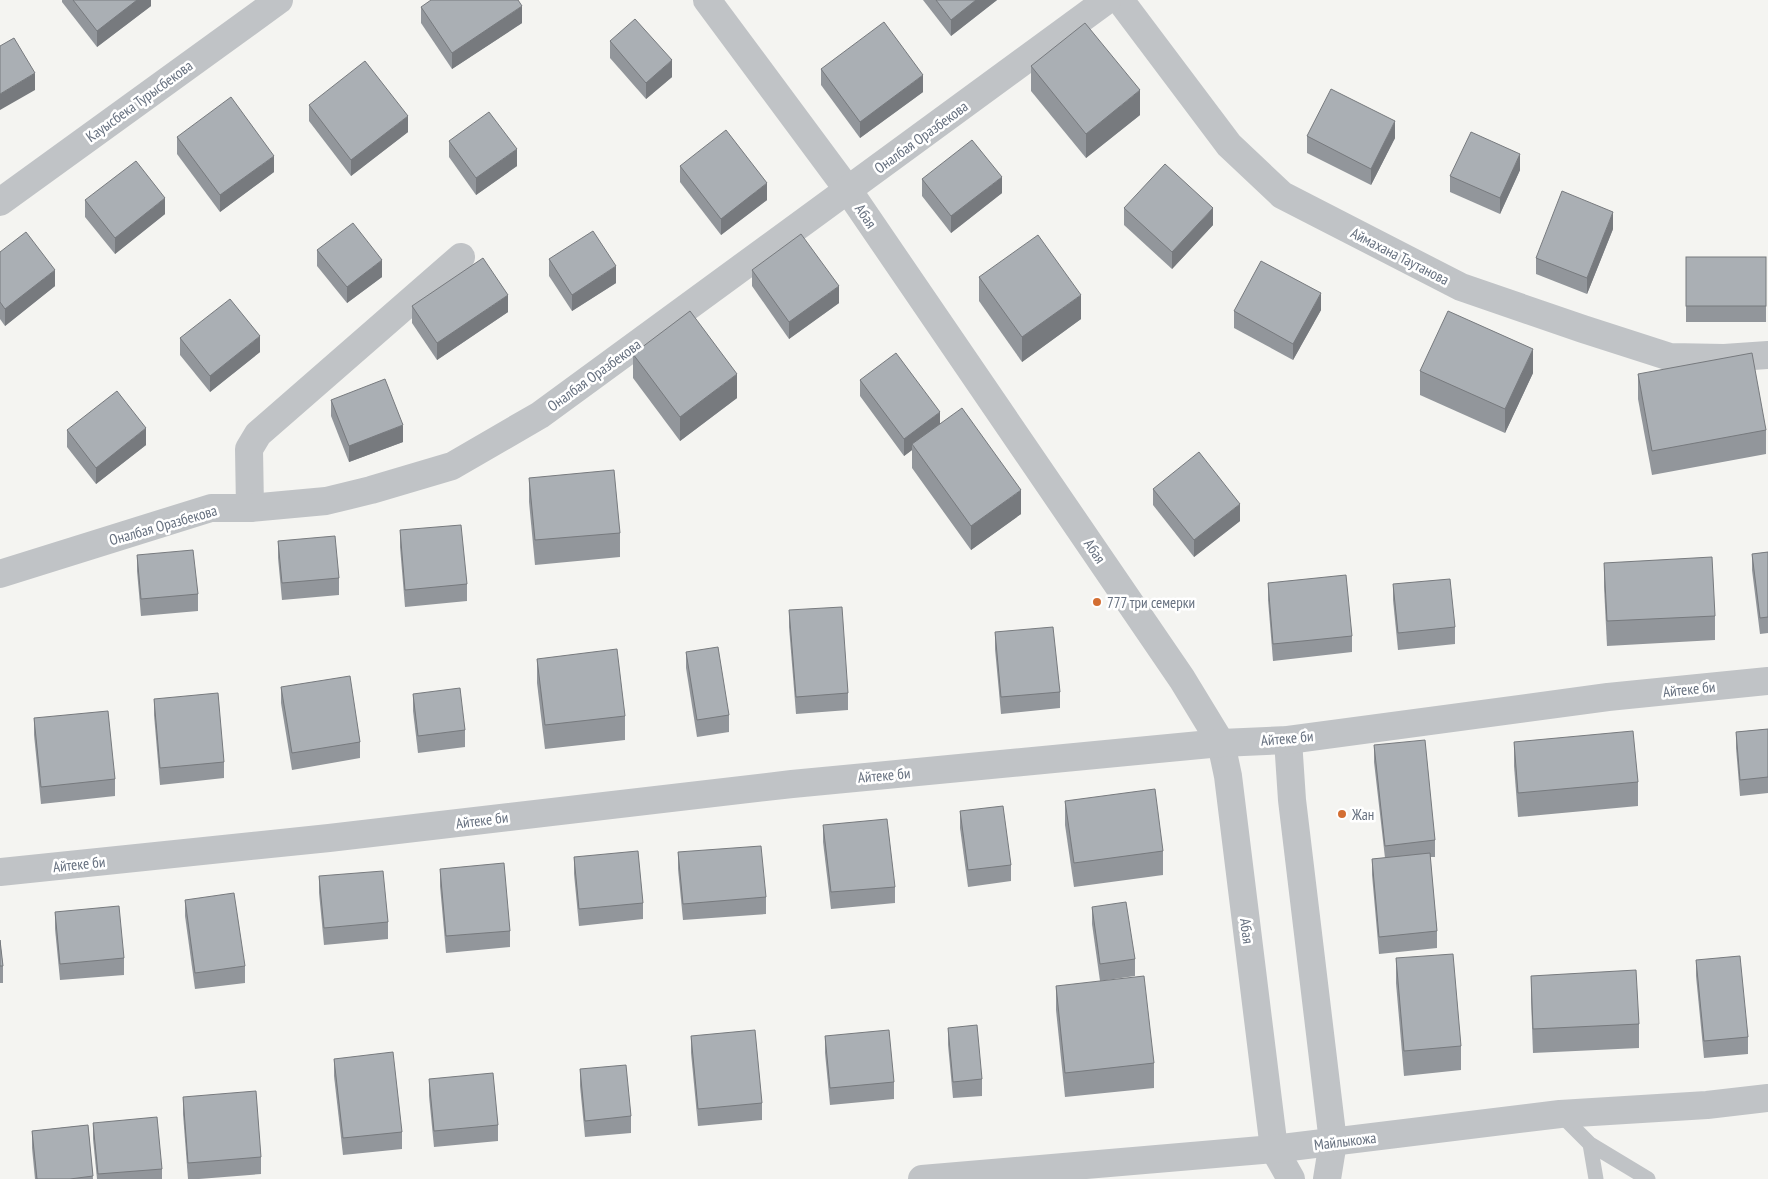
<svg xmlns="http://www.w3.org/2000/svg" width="1768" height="1179" font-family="'PT Sans Narrow',sans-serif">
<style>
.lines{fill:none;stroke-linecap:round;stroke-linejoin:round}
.service{stroke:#c0c3c6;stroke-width:15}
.minor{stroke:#c0c3c6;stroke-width:28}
.tertiary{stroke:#c0c3c6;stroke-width:28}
.wall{fill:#92969b}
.shaded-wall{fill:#777a7e}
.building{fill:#aaafb4;stroke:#777a7e}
.poi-dot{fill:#d36e32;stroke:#fff;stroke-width:2}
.labels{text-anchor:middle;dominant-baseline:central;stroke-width:5;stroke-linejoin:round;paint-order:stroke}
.street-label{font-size:15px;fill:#66707f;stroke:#fff}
.poi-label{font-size:15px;fill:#66707f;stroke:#fff;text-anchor:start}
</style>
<rect width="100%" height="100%" fill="#f4f4f1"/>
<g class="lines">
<g class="service">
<path d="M1560,1114L1590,1144L1648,1179"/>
<path d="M1590,1144L1596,1179"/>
</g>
<g class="minor">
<path d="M707,0L848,190L1182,679L1221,743L1228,776L1274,1149L1291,1179"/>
<path d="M1120,0L1229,145L1282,195L1461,287L1583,329L1670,357L1724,358L1768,355"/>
<path d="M0,202L279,0"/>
<path d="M250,508L249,449L258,434L461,257"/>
<path d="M0,574L211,508H250L326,501L371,490L452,466L540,415L1107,0"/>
<path d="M1288,740L1292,800L1333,1142L1327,1179"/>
<path d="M922,1179L1274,1149L1560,1114L1707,1105L1768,1098"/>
</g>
<path class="tertiary" d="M0,872L329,838L792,784L1221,743L1288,740L1608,697L1768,681"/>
</g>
<g class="wall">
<path d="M62,0H151V6L97,47L62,2Z"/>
<path d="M923,0H997L951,36Z"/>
<path d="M421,7L522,23L452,69L421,23Z"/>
<path d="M610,41L672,77L646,99L610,58Z"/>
<path d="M1031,66L1140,115L1086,158L1031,91Z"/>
<path d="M821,69L923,92L860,138L821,85Z"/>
<path d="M309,105L408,132L351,176L309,121Z"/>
<path d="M1307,136L1395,138L1371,185L1307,153Z"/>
<path d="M177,137L274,172L220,212L177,154Z"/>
<path d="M449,141L517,166L476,195L449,157Z"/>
<path d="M680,166L767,200L721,235L680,182Z"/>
<path d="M1520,170L1500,214L1450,192V176Z"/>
<path d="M922,179L1002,193L951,233L922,196Z"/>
<path d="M85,200L165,214L115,254L85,217Z"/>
<path d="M1124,208L1213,225L1172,269L1124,225Z"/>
<path d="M1613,229L1587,294L1536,274V258Z"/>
<path d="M317,250L382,277L347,303L317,266Z"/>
<path d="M0,252L55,286L5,326L0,319Z"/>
<rect x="1686" y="257" width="80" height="65"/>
<path d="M549,259L616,283L572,311L549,276Z"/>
<path d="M752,270L839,303L789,339L752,286Z"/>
<path d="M979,277L1081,319L1022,362L979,301Z"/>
<path d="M412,306L508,312L437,360L412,323Z"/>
<path d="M1321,310L1293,360L1234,328V311Z"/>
<path d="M180,338L260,352L210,392L180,355Z"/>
<path d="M633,354L737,398L680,441L633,378Z"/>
<path d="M1420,371L1533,373L1505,433L1420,395Z"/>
<path d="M1638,374L1766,430V454L1652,475L1638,399Z"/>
<path d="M860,380L940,424L1021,514L971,550L912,468V450L904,456L860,396Z"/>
<path d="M331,400L403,442L349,462L331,416Z"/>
<path d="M67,430L146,445L96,484L67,447Z"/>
<path d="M529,478L620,533V557L535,565L529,502Z"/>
<path d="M1153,489L1240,521L1194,557L1153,505Z"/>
<path d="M400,530L467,584V601L405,607L400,547Z"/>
<path d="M278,541L339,578V595L282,600L278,558Z"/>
<path d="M1768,552V633L1760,634L1752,570V554Z"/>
<path d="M137,555L198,594V611L141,616L137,571Z"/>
<path d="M1604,563L1715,616V640L1607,646L1604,587Z"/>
<path d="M1268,583L1352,636V652L1273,661L1268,600Z"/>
<path d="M1393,584L1455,627V644L1398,650L1393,600Z"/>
<path d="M789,610L848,693V710L796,714L789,627Z"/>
<path d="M995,632L1060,692V708L1001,714L995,649Z"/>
<path d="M686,652L729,715V732L697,737L686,668Z"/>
<path d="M537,659L625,716V740L545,749L537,683Z"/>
<path d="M281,687L360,742V758L292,770L281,703Z"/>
<path d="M413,694L465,730V747L418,753L413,711Z"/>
<path d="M154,699L224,762V778L160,785L154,715Z"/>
<path d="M34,718L115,779V796L41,804L34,735Z"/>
<path d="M1768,729V793L1740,796L1736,748V732Z"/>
<path d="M1514,742L1638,782V806L1518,817L1514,766Z"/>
<path d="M1374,745L1435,840V857H1430L1437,931V948L1379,954L1372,875V859L1385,858L1374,762Z"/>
<path d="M1065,801L1163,851V875L1074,887L1065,825Z"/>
<path d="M960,811L1011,865V881L968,887L960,828Z"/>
<path d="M823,825L895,887V903L831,909L823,842Z"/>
<path d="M678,852L766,897V914L683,920L678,869Z"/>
<path d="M574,857L643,903V919L579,926L574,874Z"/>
<path d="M440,869L510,931V947L446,953L440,886Z"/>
<path d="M319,876L388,922V939L324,945L319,893Z"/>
<path d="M185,900L245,966V983L195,989L185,916Z"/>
<path d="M1092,907L1135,959V976L1100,981L1092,924Z"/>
<path d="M55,912L124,958V975L60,980L55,929Z"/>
<path d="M0,940L3,966V983H0Z"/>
<path d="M1396,958L1461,1046V1070L1404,1076L1396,983Z"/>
<path d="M1696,960L1748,1037V1054L1704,1058L1696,976Z"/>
<path d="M1531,976L1639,1024V1048L1533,1053L1531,1000Z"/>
<path d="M1056,986L1154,1063V1088L1065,1097L1056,1010Z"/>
<path d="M948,1028L982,1079V1096L953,1098L948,1045Z"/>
<path d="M691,1036L762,1103V1120L698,1126L691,1053Z"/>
<path d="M825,1036L894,1082V1099L830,1105L825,1053Z"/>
<path d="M334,1059L402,1132V1149L343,1155L334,1076Z"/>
<path d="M580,1069L631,1116V1133L585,1137L580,1086Z"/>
<path d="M429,1079L498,1125V1141L434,1147L429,1096Z"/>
<path d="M183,1097L261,1157V1174L199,1179H188L183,1114Z"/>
<path d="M93,1123L162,1169V1179H97L93,1139Z"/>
<path d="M88,1125L93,1179H35L32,1148V1131Z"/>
</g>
<g class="shaded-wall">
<path d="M137,0H151V6L97,47V31Z"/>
<path d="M976,0H997L951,36V20Z"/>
<path d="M522,6V23L452,69V53Z"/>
<path d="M672,60V77L646,99V83Z"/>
<path d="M35,73V90L0,110V94Z"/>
<path d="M923,75V92L860,138V122Z"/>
<path d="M1140,90V115L1086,158V134Z"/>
<path d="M408,116V132L351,176V160Z"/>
<path d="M1395,121V138L1371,185V169Z"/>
<path d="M517,149V166L476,195V178Z"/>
<path d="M1520,154V170L1500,214V198Z"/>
<path d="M274,156V172L220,212V195Z"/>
<path d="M1002,177V193L951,233V216Z"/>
<path d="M767,183V200L721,235V219Z"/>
<path d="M165,198V214L115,254V238Z"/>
<path d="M1213,208V225L1172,269V252Z"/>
<path d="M1613,212V229L1587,294V278Z"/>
<path d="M382,260V277L347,303V287Z"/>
<path d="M616,266V283L572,311V295Z"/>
<path d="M55,270V286L5,326V309Z"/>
<path d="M839,286V303L789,339V322Z"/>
<path d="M1321,293V310L1293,360V344Z"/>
<path d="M508,295V312L437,360V343Z"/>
<path d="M1081,295V319L1022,362V337Z"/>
<path d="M260,336V352L210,392V376Z"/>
<path d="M1533,349V373L1505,433V409Z"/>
<path d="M737,374V398L680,441V417Z"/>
<path d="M940,412V429L912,444V450L904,456V439Z"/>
<path d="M403,425V442L349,462V446Z"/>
<path d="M146,428V445L96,484V468Z"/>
<path d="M1021,490V514L971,550V526Z"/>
<path d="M1240,504V521L1194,557V540Z"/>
</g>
<g class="building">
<path d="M73,0H137L97,31Z"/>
<path d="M431,0H518L522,6L452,53L421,7Z"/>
<path d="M936,0H976L951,20Z"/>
<path d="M635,19L672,60L646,83L610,41Z"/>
<path d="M884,22L923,75L860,122L821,69Z"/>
<path d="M1085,23L1140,90L1086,134L1031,66Z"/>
<path d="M14,38L35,73L0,94V46Z"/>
<path d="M365,61L408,116L351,160L309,105Z"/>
<path d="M1331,89L1395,121L1371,169L1307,136Z"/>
<path d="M231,97L274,156L220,195L177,137Z"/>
<path d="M489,112L517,149L476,178L449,141Z"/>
<path d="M726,130L767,183L721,219L680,166Z"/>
<path d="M1471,132L1520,154L1500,198L1450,176Z"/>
<path d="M972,140L1002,177L951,216L922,179Z"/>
<path d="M136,161L165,198L115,238L85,200Z"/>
<path d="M1165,164L1213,208L1172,252L1124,208Z"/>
<path d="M1562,191L1613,212L1587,278L1536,258Z"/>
<path d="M353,223L382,260L347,287L317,250Z"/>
<path d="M593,231L616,266L572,295L549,259Z"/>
<path d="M26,232L55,270L5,309L0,302V252Z"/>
<path d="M801,234L839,286L789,322L752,270Z"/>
<path d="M1038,235L1081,295L1022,337L979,277Z"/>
<rect x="1686" y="257" width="80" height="49"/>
<path d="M483,258L508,295L437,343L412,306Z"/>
<path d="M1261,261L1321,293L1293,344L1234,311Z"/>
<path d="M230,299L260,336L210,376L180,338Z"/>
<path d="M690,311L737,374L680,417L633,354Z"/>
<path d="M1448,311L1533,349L1505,409L1420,371Z"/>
<path d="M896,353L940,412L904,439L860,380Z"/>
<path d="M1752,353L1766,430L1652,451L1638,374Z"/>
<path d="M385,379L403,425L349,446L331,400Z"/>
<path d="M117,391L146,428L96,468L67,430Z"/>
<path d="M962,408L1021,490L971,526L912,444Z"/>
<path d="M1199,452L1240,504L1194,540L1153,489Z"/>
<path d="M614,470L620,533L535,540L529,478Z"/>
<path d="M461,525L467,584L405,590L400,530Z"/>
<path d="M335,536L339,578L282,583L278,541Z"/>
<path d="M193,550L198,594L141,599L137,555Z"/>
<path d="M1768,552V617L1760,618L1752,554Z"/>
<path d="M1712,557L1715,616L1607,621L1604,563Z"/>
<path d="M1346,575L1352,636L1273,644L1268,583Z"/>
<path d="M1450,579L1455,627L1398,633L1393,584Z"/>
<path d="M842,607L848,693L796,697L789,610Z"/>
<path d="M1053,627L1060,692L1001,697L995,632Z"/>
<path d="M718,647L729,715L697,720L686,652Z"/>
<path d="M617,649L625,716L545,725L537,659Z"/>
<path d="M350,676L360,742L292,753L281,687Z"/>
<path d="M460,688L465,730L418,736L413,694Z"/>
<path d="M218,693L224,762L160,768L154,699Z"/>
<path d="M108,711L115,779L41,787L34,718Z"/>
<path d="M1768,729V777L1740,780L1736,732Z"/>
<path d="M1633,731L1638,782L1518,793L1514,742Z"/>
<path d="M1425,740L1435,840L1385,846L1374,745Z"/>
<path d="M1155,789L1163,851L1074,863L1065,801Z"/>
<path d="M1003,806L1011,865L968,870L960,811Z"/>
<path d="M887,819L895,887L831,892L823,825Z"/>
<path d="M761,846L766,897L683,904L678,852Z"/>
<path d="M638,851L643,903L579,909L574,857Z"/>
<path d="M1430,853L1437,931L1379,937L1372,859Z"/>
<path d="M504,863L510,931L446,936L440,869Z"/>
<path d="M383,871L388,922L324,928L319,876Z"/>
<path d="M234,893L245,966L195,973L185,900Z"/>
<path d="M1126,902L1135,959L1100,964L1092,907Z"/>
<path d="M119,906L124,958L60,964L55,912Z"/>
<path d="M0,940L3,966H0Z"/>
<path d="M1453,954L1461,1046L1404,1051L1396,958Z"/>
<path d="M1740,956L1748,1037L1704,1041L1696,960Z"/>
<path d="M1636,970L1639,1024L1533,1029L1531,976Z"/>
<path d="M1144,976L1154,1063L1065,1073L1056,986Z"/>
<path d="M977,1025L982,1079L953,1082L948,1028Z"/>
<path d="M755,1030L762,1103L698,1109L691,1036Z"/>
<path d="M889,1030L894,1082L830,1088L825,1036Z"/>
<path d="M393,1052L402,1132L343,1138L334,1059Z"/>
<path d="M626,1065L631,1116L585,1121L580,1069Z"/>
<path d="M493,1073L498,1125L434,1131L429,1079Z"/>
<path d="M256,1091L261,1157L188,1163L183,1097Z"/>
<path d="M157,1117L162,1169L98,1174L93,1123Z"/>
<path d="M88,1125L93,1176L70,1179H37L32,1131Z"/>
</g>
<g class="poi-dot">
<circle cx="1097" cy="602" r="5"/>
<circle cx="1342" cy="814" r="5"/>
</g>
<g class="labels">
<g class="street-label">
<text transform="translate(139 101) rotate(-36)">Кауысбека Турысбекова</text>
<text transform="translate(921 137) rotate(-36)">Оналбая Оразбекова</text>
<text transform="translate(866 216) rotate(56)">Абая</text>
<text transform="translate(1400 256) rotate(27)">Аймахана Таутанова</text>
<text transform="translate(594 375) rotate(-36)">Оналбая Оразбекова</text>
<text transform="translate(163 525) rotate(-16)">Оналбая Оразбекова</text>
<text transform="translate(1095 551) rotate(56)">Абая</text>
<text transform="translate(1689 689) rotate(-6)">Айтеке би</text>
<text transform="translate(1287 738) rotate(-5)">Айтеке би</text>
<text transform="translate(884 775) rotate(-5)">Айтеке би</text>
<text transform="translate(482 820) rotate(-7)">Айтеке би</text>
<text transform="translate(79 864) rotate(-6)">Айтеке би</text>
<text transform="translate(1247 931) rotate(83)">Абая</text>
<text transform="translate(1345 1141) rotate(-7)">Майлыкожа</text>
</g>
<g class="poi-label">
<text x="1107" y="602">777 три семерки</text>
<text x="1352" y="814">Жан</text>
</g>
</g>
</svg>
